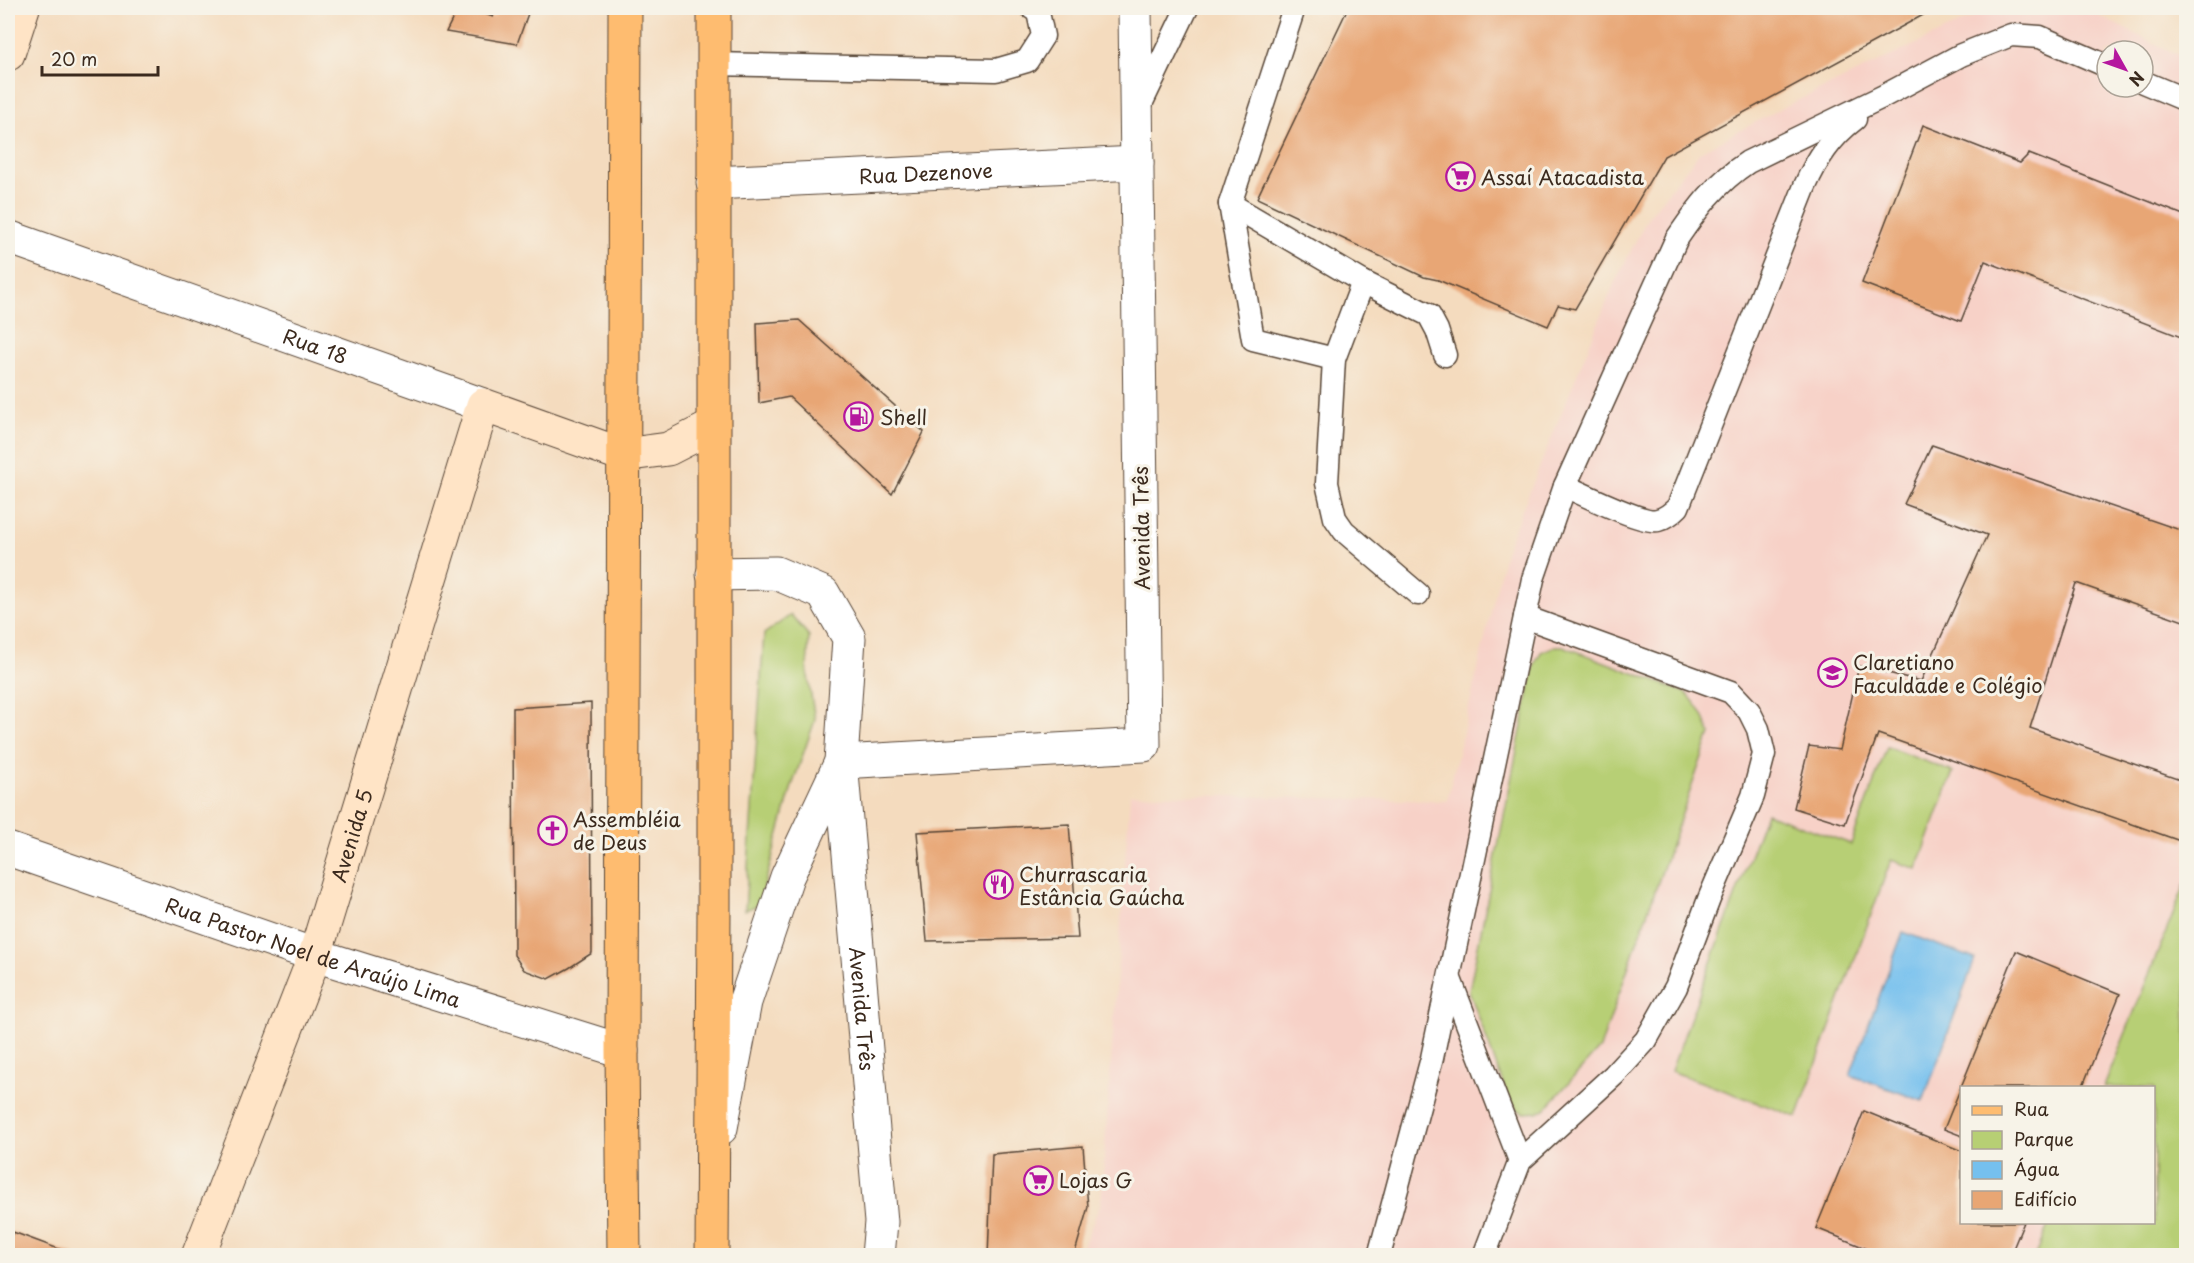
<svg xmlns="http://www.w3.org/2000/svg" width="2194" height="1263" font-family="'Playpen Sans',sans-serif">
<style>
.built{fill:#f7d1c7;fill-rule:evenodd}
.green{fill:#b7cf74;stroke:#797c49;stroke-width:1.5}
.water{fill:#75c0ee;stroke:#587586;stroke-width:1.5}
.building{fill:#e8a674}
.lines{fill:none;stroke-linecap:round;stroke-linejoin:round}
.lane-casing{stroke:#574536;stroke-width:25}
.street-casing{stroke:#574536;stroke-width:35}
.secondary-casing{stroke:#574536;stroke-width:35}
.primary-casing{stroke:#574536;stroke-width:35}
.lane{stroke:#fff;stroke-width:22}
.street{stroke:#fff;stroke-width:33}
.secondary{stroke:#ffe4c6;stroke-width:33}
.primary{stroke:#febc70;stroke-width:33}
.labels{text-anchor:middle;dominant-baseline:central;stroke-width:6;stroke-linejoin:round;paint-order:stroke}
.street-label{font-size:20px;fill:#3b2a1e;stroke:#f7f3e8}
.poi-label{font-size:20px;fill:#3b2a1e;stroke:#f7f3e8;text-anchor:start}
</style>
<rect width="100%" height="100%" fill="#f7f3e8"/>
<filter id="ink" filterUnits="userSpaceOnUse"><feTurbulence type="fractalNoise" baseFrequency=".0167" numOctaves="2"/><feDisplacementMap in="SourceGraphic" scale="12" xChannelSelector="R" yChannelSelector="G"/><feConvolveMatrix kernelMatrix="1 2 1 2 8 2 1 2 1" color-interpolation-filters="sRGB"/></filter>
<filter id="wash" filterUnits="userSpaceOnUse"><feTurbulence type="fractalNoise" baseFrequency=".008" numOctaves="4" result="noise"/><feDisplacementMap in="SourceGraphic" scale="24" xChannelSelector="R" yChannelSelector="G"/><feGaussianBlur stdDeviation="1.35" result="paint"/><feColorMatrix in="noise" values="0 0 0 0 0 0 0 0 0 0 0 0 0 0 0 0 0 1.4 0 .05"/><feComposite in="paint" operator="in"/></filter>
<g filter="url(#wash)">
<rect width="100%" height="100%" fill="#f4dbbe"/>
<path class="built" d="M1992,8H2083L2186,59V1255L1079,1256L1101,1203L1130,794L1447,801L1505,552L1614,284L1648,217L1700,152L1784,107ZM2107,51H2143V87H2107ZM1962,1088H2154V1222H1962Z"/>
<g class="green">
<path d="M791,615L809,636L807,670L815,720L792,786L759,905L745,910L764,634Z"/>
<path d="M1555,646H1563L1686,693C1699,706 1705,717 1710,734L1600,1048L1545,1109L1539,1112L1525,1113L1518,1110L1509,1100L1469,991L1534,665L1541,652Z"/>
<path d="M1887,747L1953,772L1917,869L1891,860L1797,1117L1671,1071L1766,813L1851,844Z"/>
<path d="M2186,882V1255H2036L2049,1223L2154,1222V1088L2104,1087Z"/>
</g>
<path class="water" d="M1903,932L1975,959L1923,1101L1850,1075Z"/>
<g id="blocks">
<g class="building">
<path d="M458,8H469L493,17L497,8H530L517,44L446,32Z"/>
<path d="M1348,8H1936L1664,156L1575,309L1558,305L1548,326L1438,280L1424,277L1257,198Z"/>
<path d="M1923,125L2020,163L2029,154L2186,216V339L1985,261L1961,321L1862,283Z"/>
<path d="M799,320L924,432L892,494L789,397L759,403L757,323Z"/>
<path d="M1932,445L2186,532V622L2076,583L2030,728L2186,782V836L2183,842L1878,734L1845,824L1794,808L1809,746L1840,750L1859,666L1921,681L1987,535L1904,504Z"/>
<path d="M591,703L592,953L569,968L549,979L524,970L514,955L513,708Z"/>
<path d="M1069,824L1078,938L927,941L917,832Z"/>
<path d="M2016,951L2120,994L2082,1088H1962V1136L1944,1129Z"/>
<path d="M1864,1111L1962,1151V1222H2024L2010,1256H1885L1816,1228Z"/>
<path d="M1083,1146L1088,1207L1074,1256H988L992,1154Z"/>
<path d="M13,1232L75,1255V1256H8V1243Z"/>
</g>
</g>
</g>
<g filter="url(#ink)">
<use href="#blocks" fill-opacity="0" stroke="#574536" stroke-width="1.5"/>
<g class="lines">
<defs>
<g id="lane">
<path d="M1294,8L1230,204L1253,339L1334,359"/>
<path d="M713,64L996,70L1027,61L1043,36L1038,12L1032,8"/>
<path d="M2143,82L2186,100"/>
<path d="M1140,106L1187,8"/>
<path d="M1230,204L1363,282L1429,315L1437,330L1445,355"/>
<path d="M1363,282L1334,359L1327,483L1335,518L1344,531L1418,594"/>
<path d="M1565,486C1583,494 1643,524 1658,520C1666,518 1672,513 1678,507L1805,186C1817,159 1831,137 1855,119"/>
<path d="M1450,979L1520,1161"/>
<path d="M1379,1256L1432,1058L1533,579L1565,486L1676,240C1697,209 1716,183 1748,162L1882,97L1961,55L2011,35L2040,37L2107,66"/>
<path d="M1484,1256L1520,1161L1614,1075L1646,1040L1676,987L1709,899L1753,796L1764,754L1758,729L1749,711L1731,692L1525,617"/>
</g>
<g id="street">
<path id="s1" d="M713,183L1137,163"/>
<path id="s2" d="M8,237L483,405"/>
<path id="s3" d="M713,574L776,573L823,593L849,638L841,762L881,1222L878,1256"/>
<path id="s4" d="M8,849L315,955L622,1051"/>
<path d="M721,1128L745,1002L787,877L841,762L1144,745L1135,8"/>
</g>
<g id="secondary">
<path d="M8,54L23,8"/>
<path id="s5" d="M198,1256L315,955L483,405L623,455L668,449L713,426"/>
</g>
<g id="primary">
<path d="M624,1256L622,1051L625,8"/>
<path d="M712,1256L714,911V8"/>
</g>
</defs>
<use href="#lane" class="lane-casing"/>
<use href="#street" class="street-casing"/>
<use href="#secondary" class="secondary-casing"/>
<use href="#primary" class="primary-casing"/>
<use href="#lane" class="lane"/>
<use href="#street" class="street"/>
<use href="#secondary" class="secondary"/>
<use href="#primary" class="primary"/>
</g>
</g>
<defs>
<symbol id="supermarket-ring" viewBox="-11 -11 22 22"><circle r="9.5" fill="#f7f3e8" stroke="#b5179e" stroke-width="1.5"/><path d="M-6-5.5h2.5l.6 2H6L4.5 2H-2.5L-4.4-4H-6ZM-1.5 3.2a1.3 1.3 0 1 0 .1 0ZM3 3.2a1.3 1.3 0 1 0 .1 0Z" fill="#b5179e"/></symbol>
<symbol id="fuel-ring" viewBox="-11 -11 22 22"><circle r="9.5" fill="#f7f3e8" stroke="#b5179e" stroke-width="1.5"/><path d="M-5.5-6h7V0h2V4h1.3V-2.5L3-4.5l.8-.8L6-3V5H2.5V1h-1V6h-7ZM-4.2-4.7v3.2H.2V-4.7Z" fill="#b5179e"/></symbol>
<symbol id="university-ring" viewBox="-11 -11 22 22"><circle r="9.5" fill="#f7f3e8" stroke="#b5179e" stroke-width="1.5"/><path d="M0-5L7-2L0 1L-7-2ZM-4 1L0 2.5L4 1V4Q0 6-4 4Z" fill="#b5179e"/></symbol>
<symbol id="church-ring" viewBox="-11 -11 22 22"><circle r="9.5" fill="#f7f3e8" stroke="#b5179e" stroke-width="1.5"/><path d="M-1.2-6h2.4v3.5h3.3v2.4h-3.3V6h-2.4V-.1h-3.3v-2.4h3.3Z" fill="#b5179e"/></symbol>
<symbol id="restaurant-ring" viewBox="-11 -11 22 22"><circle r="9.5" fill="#f7f3e8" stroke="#b5179e" stroke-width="1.5"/><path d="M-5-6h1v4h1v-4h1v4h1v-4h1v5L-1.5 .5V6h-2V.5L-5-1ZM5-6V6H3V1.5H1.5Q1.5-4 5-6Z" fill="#b5179e"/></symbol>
</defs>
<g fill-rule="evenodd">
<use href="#supermarket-ring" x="1444" y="160" width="33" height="33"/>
<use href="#fuel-ring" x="842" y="400" width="33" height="33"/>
<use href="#university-ring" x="1816" y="656" width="33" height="33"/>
<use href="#church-ring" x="536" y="814" width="33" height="33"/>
<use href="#restaurant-ring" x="982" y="868" width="33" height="33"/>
<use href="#supermarket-ring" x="1022" y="1164" width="33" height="33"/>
</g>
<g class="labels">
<g class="street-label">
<text stroke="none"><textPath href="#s1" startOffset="213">Rua Dezenove</textPath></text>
<text stroke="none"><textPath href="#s2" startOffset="326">Rua 18</textPath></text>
<text transform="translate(1141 528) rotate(-91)">Avenida Três</text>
<text stroke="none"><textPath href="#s5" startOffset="448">Avenida 5</textPath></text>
<text stroke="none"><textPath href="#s4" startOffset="322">Rua Pastor Noel de Araújo Lima</textPath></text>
<text stroke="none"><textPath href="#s3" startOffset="538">Avenida Três</textPath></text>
</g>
<g class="poi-label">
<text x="1481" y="177">Assaí Atacadista</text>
<text x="880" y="417">Shell</text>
<text x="1853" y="662">Claretiano<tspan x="1853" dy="23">Faculdade e Colégio</tspan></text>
<text x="573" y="819">Assembléia<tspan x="573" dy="23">de Deus</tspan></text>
<text x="1019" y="874">Churrascaria<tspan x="1019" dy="23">Estância Gaúcha</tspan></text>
<text x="1059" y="1180">Lojas G</text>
</g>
</g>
<rect width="2194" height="1263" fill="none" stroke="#f7f3e8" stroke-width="30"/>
<rect x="1960" y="1086" width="195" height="138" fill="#f7f3e8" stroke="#aca397" stroke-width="1.5"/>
<rect x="1972" y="1106" width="30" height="9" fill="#febc70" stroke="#aca397" stroke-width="1.5"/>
<text x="2014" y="1116" font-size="18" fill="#3b2a1e">Rua</text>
<rect x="1972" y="1131" width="30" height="18" fill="#b7cf74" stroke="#aca397" stroke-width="1.5"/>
<text x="2014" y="1146" font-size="18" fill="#3b2a1e">Parque</text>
<rect x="1972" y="1161" width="30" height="18" fill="#75c0ee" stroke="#aca397" stroke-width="1.5"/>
<text x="2014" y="1176" font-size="18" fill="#3b2a1e">Água</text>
<rect x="1972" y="1191" width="30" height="18" fill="#e8a674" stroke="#aca397" stroke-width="1.5"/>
<text x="2014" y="1206" font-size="18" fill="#3b2a1e">Edifício</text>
<g transform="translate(2125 69) rotate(130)"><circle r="28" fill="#f7f3e8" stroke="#aca397" stroke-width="1.5"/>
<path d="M0-4.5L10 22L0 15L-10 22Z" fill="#b5179e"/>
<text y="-9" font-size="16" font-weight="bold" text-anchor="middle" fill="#3b2a1e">N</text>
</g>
<path d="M42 66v9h116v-9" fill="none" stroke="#3b2a1e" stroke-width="3"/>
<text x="51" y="66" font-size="18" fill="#3b2a1e" stroke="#f7f3e8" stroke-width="4.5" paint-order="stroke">20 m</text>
</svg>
